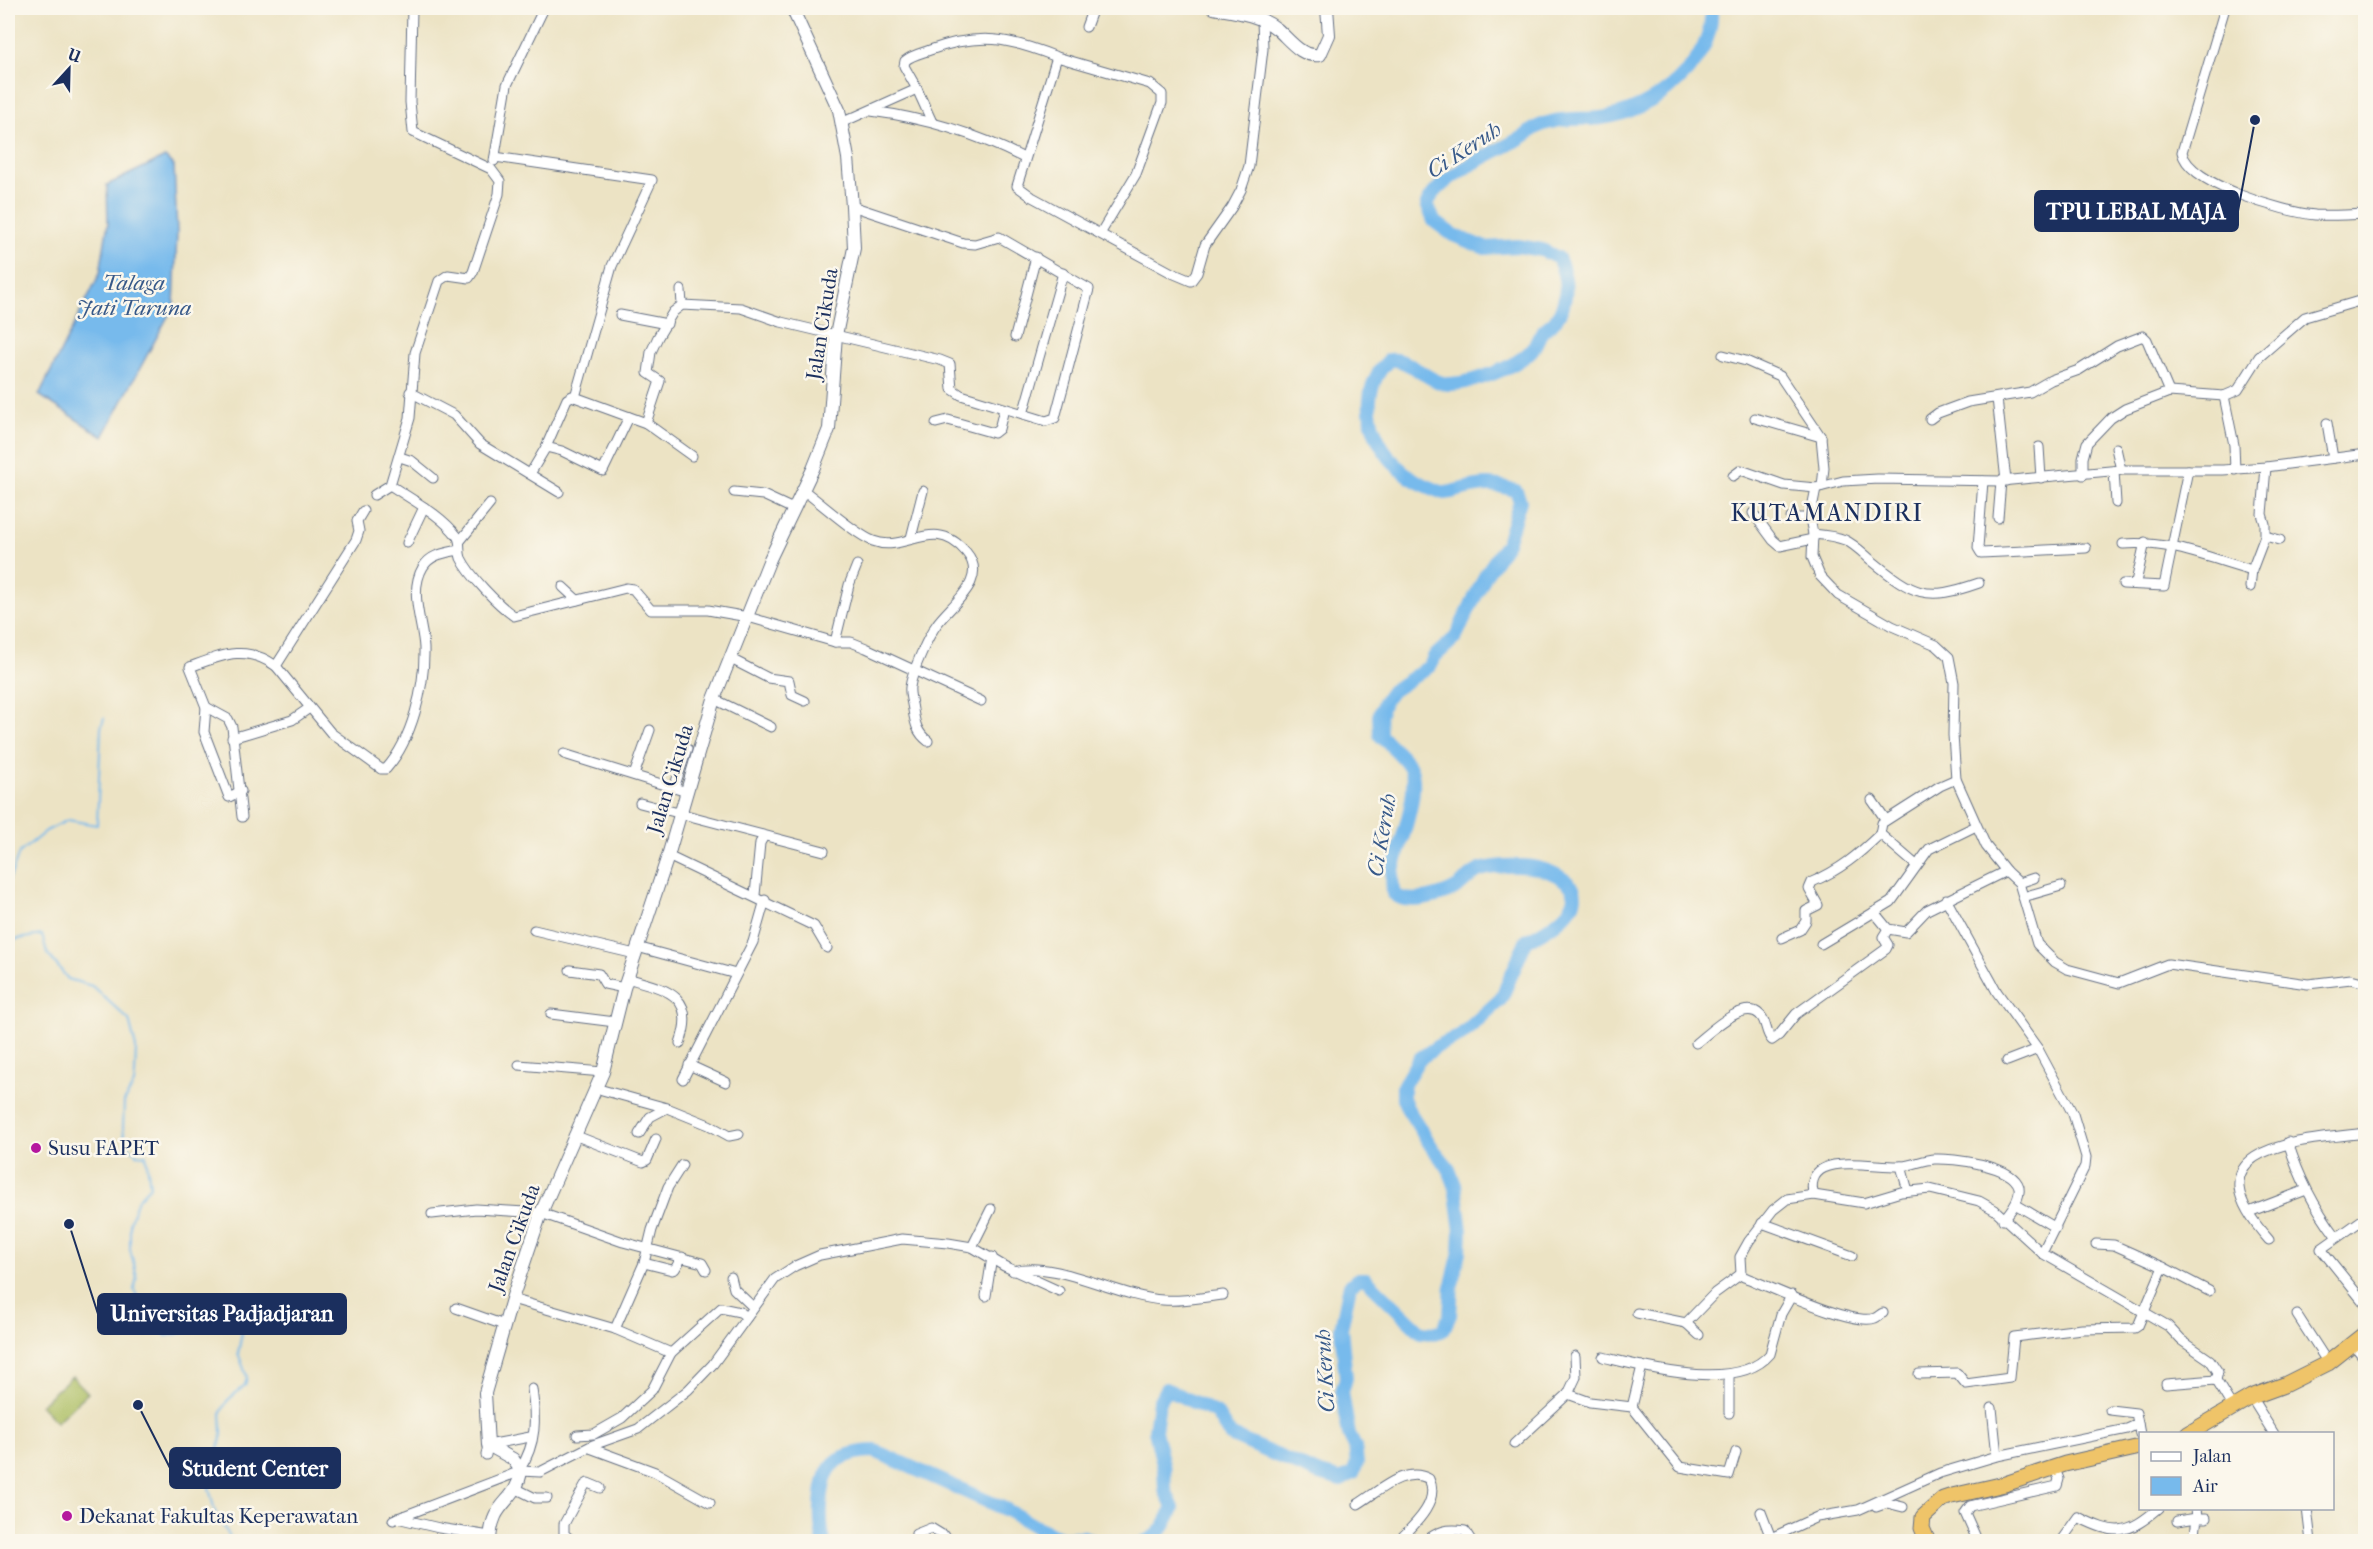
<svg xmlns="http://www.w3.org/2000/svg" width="2373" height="1549" font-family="'IM FELL French Canon',serif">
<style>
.green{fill:#abbd60;stroke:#63765f;stroke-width:1.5}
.water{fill:#77baec;stroke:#4974a5;stroke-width:1.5}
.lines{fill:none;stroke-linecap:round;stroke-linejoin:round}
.stream{stroke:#77baec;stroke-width:2}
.river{stroke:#77baec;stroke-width:14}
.minor-casing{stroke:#646e82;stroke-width:11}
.tertiary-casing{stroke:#646e82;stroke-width:14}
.trunk-casing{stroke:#646e82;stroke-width:17}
.minor{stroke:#fff;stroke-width:9}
.tertiary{stroke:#fff;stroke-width:12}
.trunk{stroke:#efc469;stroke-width:15}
.poi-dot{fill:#b5179e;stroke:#fbf7ec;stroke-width:2}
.labels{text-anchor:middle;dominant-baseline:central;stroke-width:5;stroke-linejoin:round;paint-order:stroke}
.street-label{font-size:21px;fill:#1b2f5e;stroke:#fbf7ec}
.poi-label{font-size:21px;fill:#1b2f5e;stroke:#fbf7ec;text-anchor:start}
.water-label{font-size:22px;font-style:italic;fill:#375989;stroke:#fbf7ec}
.quarter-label{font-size:24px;letter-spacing:1.5px;fill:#1b2f5e;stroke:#fbf7ec}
.leader{fill:none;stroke:#1b2f5e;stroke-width:2}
.callout-dot{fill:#1b2f5e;stroke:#fbf7ec;stroke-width:2}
.callout{fill:#1b2f5e;stroke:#1b2f5e;stroke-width:2}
.callout-label{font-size:22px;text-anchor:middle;font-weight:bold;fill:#fff}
</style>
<rect width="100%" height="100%" fill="#fbf7ec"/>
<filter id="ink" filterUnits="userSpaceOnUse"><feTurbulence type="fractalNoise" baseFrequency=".0167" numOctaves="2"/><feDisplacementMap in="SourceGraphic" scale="12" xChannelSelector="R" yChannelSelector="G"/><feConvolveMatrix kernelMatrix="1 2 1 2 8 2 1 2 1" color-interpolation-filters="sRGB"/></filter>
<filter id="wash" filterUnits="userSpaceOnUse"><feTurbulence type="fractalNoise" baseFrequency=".008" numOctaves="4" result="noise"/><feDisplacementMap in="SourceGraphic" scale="24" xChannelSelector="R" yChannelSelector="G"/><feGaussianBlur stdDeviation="1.35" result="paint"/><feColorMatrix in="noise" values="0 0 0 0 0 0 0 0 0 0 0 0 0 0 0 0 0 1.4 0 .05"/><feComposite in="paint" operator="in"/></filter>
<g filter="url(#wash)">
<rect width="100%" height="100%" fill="#ece3c4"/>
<path class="green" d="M72,1376L88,1393L56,1422L40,1405Z"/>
<path class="water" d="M165,157L174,166L177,232L174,305L103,437L39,395L100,273L108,223L107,185Z"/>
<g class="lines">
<g class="stream">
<path d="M8,883L19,853L46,831L68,820L97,825L101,728L104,718"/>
<path d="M8,905L12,940L42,935L47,953L68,979L92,986L129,1020L136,1048L135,1074L134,1084L124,1102L123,1128L125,1139L130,1148L137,1154L146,1155L150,1186L138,1199L130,1221V1249L137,1277L134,1290L139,1300L138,1317L144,1324L160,1327L166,1336L195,1330L201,1326V1315L213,1305L235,1304L245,1317L238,1353L247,1377L245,1385L227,1401L221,1412L222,1434L217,1455L219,1465L209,1488L215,1512L233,1542"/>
</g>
<g class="river">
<path d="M824,1542C819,1523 819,1483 831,1467C839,1455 861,1451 875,1451L1007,1510L1038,1528L1062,1538L1084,1537L1095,1542"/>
<path d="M1144,1542C1161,1536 1166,1523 1173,1508L1165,1490L1164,1469L1155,1431L1159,1402L1166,1389L1216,1413L1230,1435L1317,1473L1341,1480L1353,1473L1357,1463L1355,1447L1349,1435L1342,1392L1346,1378L1341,1329L1350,1285L1359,1279H1366L1421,1332L1433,1333L1443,1330L1450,1315L1452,1284L1460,1252L1461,1231L1455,1185L1448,1167L1433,1149L1407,1108L1403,1098V1086L1419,1059L1438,1046L1461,1035L1501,999L1526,941C1544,932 1594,904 1567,882C1545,863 1506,863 1480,870C1472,873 1465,882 1458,887C1443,896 1407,907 1393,893C1393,886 1391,877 1393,870C1399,846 1420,793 1411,770C1406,757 1389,745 1380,735L1379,716L1384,702L1392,691L1430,666L1434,657L1455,638L1486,574L1507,543L1520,501L1516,491C1496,483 1484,484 1463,489C1458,490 1450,493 1445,493C1439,492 1432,488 1427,486C1380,468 1347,400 1389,360C1408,356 1429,385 1451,384C1474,383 1514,368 1531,351C1536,346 1538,337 1542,332C1546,327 1553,324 1556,319C1569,300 1568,278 1558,258L1542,250L1518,246L1485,248L1453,235L1434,221L1427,204C1440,175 1493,154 1519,139C1533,131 1534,126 1551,122C1568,117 1585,120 1601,118C1653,112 1716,63 1711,8"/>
</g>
</g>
</g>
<g filter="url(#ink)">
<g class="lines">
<defs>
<g id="minor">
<path d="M2225,8L2182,152C2188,185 2285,212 2315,215C2331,216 2349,215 2366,214"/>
<path d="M1086,27L1093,8"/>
<path d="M917,89L932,122"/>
<path d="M871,111C925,118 975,133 1024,158"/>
<path d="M841,123L917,89L904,66L905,61C911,55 922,53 930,50C980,32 1009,38 1057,57"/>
<path d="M495,157L652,180L612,266L575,397"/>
<path d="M494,161L507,85L544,8"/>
<path d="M1100,234L1136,174L1162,103V94L1150,84L1057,57L1017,186L1032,197L1172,273L1191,281L1197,273L1205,245L1232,207L1241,190L1249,166L1263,49L1262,19"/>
<path d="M681,290L682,305"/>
<path d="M620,315L667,324"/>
<path d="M1015,337L1036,257"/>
<path d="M1723,355L1746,361L1780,376L1821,437L1824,468L1822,486"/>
<path d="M410,392L454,415L480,444L559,492"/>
<path d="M2224,396L2234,445L2235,470"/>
<path d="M1997,398L2006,481"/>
<path d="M1023,414L1063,273"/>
<path d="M1755,418L1821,437"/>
<path d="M1930,419L1938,413L1968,402L2030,392L2051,380L2079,370L2117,346L2143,336L2147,340L2169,392"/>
<path d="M646,423L692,456"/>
<path d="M936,423L948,420L994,433L999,429L1004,409"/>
<path d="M2327,423L2333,458"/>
<path d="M546,447L567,399L572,396L646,423L660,381L648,373L651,352L658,337L673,312L682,305L741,308L781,322L940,360L950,364L952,389L961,395L1046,421L1055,418L1089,289L999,237L975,244L963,243L852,206"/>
<path d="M2039,447L2041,478"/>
<path d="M2116,448L2121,470"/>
<path d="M400,457L412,461L433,478"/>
<path d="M2114,471L2116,503"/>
<path d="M530,474L546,447L562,451L603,471L629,417"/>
<path d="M2083,475V458L2087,443L2111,418L2125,409L2169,392L2224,396L2238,390L2259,357L2305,317L2366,299"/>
<path d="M1733,476L1741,470L1784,485L1816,488L1843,481L1878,479L2001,481L2121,470H2223L2266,467L2366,454"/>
<path d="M1983,481L1978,548L1981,553L2086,548"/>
<path d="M390,485C412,500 440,514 457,536C462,543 458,550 461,558C469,575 498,605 514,616L626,588L633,589L651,610H708L748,617L835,642L849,585L857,565"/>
<path d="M1816,488L1810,518L1813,534L1812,557L1820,576L1838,595L1892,626L1936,645L1949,657L1954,683L1953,735L1956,779L1986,846L2006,871L2019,883L2037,944L2055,962L2067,969L2119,983L2168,964L2308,984L2351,979L2366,983"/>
<path d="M803,490C821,503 855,534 873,541C906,554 933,514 966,552C990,580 951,604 937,624C928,636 912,672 910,687C909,694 912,702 913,710C915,723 917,733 928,741"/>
<path d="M734,492L763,495L793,509"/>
<path d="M374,495L390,485L410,418L415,353L439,281L448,275L469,278L473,272L499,194L500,181L491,169L413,132L410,102L412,8"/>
<path d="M1753,513L1773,540L1780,546L1813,539"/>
<path d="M1791,518H1810"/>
<path d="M1998,518L2001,481"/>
<path d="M1813,534C1824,535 1835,536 1845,540C1854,544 1863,553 1871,560C1914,595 1925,602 1979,583"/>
<path d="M2265,536L2280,540"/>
<path d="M911,538L923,491"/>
<path d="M460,541L490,504"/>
<path d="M407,543L424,507"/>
<path d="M2123,544C2169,540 2208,558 2252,570"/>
<path d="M2136,582L2145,542"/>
<path d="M2123,584L2164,586L2188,470"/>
<path d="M563,587L577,600"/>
<path d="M2250,587L2252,570L2265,536V524L2262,514L2266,467"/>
<path d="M835,642H851L866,648L981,701"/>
<path d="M731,659L768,678L789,681L792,695L805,701"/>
<path d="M276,666L356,540L359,531L357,521L363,511"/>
<path d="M714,699L771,727"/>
<path d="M206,707L228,719L232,727L242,817"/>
<path d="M232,738L292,720L308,709"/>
<path d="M564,754L687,792"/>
<path d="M634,775L650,730"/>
<path d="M674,788L687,749"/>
<path d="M241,791L229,797L204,732L206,707L190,667C222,655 245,644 276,666L331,733L381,769H386C412,740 425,687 424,648C423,623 408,592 423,567C431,554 445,553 459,550"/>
<path d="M1872,800L1886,820"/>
<path d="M640,803L824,851"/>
<path d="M668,856L814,926L827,948"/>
<path d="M1916,865L1880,834L1882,823L1940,786L1956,779"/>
<path d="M2019,883L2034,878"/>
<path d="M755,895L760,843L764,836"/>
<path d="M2023,897L2061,886"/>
<path d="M1946,899L1997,992L2038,1049L2073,1114L2086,1157L2085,1166L2042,1253"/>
<path d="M1874,912L1888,929L1906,932L1927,910L2006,871"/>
<path d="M534,930L635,954"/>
<path d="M1782,938L1800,930L1806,921V911L1818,905L1809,889L1812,882C1840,870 1858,855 1880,834"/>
<path d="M1821,944L1891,902L1929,849L1976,826"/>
<path d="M637,947L736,974"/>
<path d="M570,970L599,974L605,984L624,988"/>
<path d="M627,978C664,989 698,994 680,1043"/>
<path d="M551,1014L615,1022"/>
<path d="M1696,1043C1709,1033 1744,998 1760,1015C1767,1021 1765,1033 1772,1040L1779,1035L1796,1014L1886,949L1888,945L1883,937L1888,929"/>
<path d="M2007,1061L2038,1049"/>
<path d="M519,1065L603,1072"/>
<path d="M689,1065L726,1082"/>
<path d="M683,1079L753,942L765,900"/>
<path d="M595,1088L667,1108L709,1125L729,1136L739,1134"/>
<path d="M639,1134L650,1117L667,1108"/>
<path d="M574,1135L643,1162L647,1160L656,1139"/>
<path d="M2288,1142C2299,1178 2314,1207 2336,1236"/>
<path d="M1901,1166L1908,1191"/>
<path d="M1814,1195C1810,1185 1813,1173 1824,1168C1843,1159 1881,1167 1902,1166C1913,1165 1923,1160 1934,1159C1953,1158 2013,1165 2019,1187C2021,1199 2010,1212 2003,1220"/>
<path d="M2015,1204L2056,1228"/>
<path d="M2249,1212L2306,1190"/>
<path d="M432,1214L476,1209L541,1213L623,1242L702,1263L706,1270"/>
<path d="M2362,1220L2321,1249L2366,1305"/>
<path d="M1762,1223L1852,1256"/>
<path d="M2269,1240C2184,1145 2299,1141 2366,1133"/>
<path d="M2096,1244L2114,1245L2163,1267"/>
<path d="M972,1247L991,1209"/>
<path d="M644,1263L672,1270L675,1269L682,1257"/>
<path d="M1013,1271C1055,1259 1117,1297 1163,1300C1183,1302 1203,1297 1223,1295"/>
<path d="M731,1277L734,1289L753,1307"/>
<path d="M986,1296L992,1257"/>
<path d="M512,1299L615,1329L644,1263L652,1230L668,1187L682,1165"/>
<path d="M456,1308L504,1325"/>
<path d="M1637,1313L1686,1323L1715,1293L1741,1274"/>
<path d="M1883,1313C1880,1314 1878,1317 1875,1318C1853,1327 1769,1286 1744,1277L1741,1274L1740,1257L1749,1241L1773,1210L1787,1199L1814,1195L1864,1203L1901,1192L1930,1189L1979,1201L1995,1210L2042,1253L2168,1326L2181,1340L2210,1360L2218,1372L2216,1380L2233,1408"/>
<path d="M2297,1315L2328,1363"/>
<path d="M1686,1323L1699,1335"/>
<path d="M615,1329L671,1353"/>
<path d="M2353,1344L2366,1360"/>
<path d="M1603,1357C1645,1367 1737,1393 1770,1354L1781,1314L1792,1295"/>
<path d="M1919,1374L1957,1373L1966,1384L2010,1378L2014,1337L2082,1329L2135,1328L2138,1326L2163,1267L2209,1291"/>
<path d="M2166,1384L2216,1380"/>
<path d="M1568,1394L1576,1377L1575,1356"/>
<path d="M2251,1397L2274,1434"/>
<path d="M1632,1407L1642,1366"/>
<path d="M1992,1408L1997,1456"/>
<path d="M2110,1410L2136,1413L2140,1434"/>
<path d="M1729,1413V1374"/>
<path d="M577,1435L594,1434L622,1418L652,1390L671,1353L721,1308L740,1312L747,1317"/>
<path d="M1514,1444L1568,1394L1590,1402L1632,1407L1680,1467L1729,1475L1736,1452"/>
<path d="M590,1448L655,1472L710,1503"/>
<path d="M486,1455L488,1445L530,1437"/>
<path d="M520,1469C537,1443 536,1418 532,1389"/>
<path d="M517,1489L535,1498H547"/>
<path d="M1358,1504C1378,1492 1405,1465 1429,1479C1441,1503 1412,1527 1397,1542"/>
<path d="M1876,1507L1887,1503L1903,1507"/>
<path d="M2196,1508L2197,1518H2206"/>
<path d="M2307,1508L2311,1542"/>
<path d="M1761,1512L1771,1538"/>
<path d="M397,1518L439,1528L490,1536"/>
<path d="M393,1520L521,1471L540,1472L593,1445L638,1429L688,1390L713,1364L775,1279L795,1266L820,1255L902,1239L948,1243L972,1247L1004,1266L1059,1291"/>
<path d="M2177,1521L2197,1518L2194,1542"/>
<path d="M574,1542L564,1534V1524L585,1485L588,1483L600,1488"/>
<path d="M918,1542L916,1534L931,1528L954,1542"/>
<path d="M1424,1542C1438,1531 1447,1528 1465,1531L1472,1542"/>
<path d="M1762,1542L1817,1517L1858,1510L1940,1473L1997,1456L2127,1429L2138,1424"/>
<path d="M1978,1542L1965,1513L1970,1506L2057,1486L2059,1479L2054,1467"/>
<path d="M2060,1542L2078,1517C2116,1536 2127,1535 2159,1508"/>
</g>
<g id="tertiary">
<path d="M1214,8C1236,12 1258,14 1277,29C1289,39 1301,58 1320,55L1329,35L1327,8"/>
<path d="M490,1542C491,1499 516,1505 521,1471L513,1459L488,1445L485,1393L512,1299L541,1213L603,1072L624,988L668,856L714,699L770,559L813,469L829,429L836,335L854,248L852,206L848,158L839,110L792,8"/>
</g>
<g id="trunk">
<path d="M2188,1434L2251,1397L2284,1385L2328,1363L2366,1333"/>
<path d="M1928,1542L1922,1528L1923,1517L1943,1499L1952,1496L2005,1484L2065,1464L2140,1447"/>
</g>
</defs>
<use href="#minor" class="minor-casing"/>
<use href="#tertiary" class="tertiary-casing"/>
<use href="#trunk" class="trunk-casing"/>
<use href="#minor" class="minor"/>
<use href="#tertiary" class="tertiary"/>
<use href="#trunk" class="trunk"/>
</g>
</g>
<g class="poi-dot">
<circle cx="36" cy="1148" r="6"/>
<circle cx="67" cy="1516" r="6"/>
</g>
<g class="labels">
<g class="street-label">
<text transform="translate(822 324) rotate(-81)">Jalan Cikuda</text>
<text transform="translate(670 779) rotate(-73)">Jalan Cikuda</text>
<text transform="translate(514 1238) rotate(-70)">Jalan Cikuda</text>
</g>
<g class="poi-label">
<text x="48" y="1148">Susu FAPET</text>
<text x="79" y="1516">Dekanat Fakultas Keperawatan</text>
</g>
<g class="water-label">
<text transform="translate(1464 150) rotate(-33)">Ci Keruh</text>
<text x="134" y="283">Talaga<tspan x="134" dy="25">Jati Taruna</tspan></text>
<text transform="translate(1382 835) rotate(-80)">Ci Keruh</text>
<text transform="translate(1325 1371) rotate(-93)">Ci Keruh</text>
</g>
<g class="quarter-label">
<text x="1827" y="513">KUTAMANDIRI</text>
</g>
</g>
<path class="leader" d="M2255 120L2238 211M69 1224L98 1314M138 1405L170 1468"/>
<g class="callout-dot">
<circle cx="2255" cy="120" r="6"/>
<circle cx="69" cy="1224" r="6"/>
<circle cx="138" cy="1405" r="6"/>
</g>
<g class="callout">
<rect x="2035" y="191" width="203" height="40" rx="6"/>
<rect x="98" y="1294" width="248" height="40" rx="6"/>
<rect x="170" y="1448" width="170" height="40" rx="6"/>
</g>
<g class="callout-label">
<text x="2136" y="219">TPU LEBAL MAJA</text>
<text x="222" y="1321">Universitas Padjadjaran</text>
<text x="255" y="1476">Student Center</text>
</g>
<rect width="2373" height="1549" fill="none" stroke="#fbf7ec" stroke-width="30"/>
<rect x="2139" y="1432" width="195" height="78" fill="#fbf7ec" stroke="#a1a7b3" stroke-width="1.5"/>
<rect x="2151" y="1452" width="30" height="9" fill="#ffffff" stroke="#a1a7b3" stroke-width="1.5"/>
<text x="2193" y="1462" font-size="18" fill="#1b2f5e">Jalan</text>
<rect x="2151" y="1477" width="30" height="18" fill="#77baec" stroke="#a1a7b3" stroke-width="1.5"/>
<text x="2193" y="1492" font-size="18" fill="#1b2f5e">Air</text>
<g transform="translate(69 69) rotate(22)" stroke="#fbf7ec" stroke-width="4.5" paint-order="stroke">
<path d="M0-4.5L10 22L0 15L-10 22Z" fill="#1b2f5e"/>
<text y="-9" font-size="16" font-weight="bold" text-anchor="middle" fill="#1b2f5e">U</text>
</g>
</svg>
